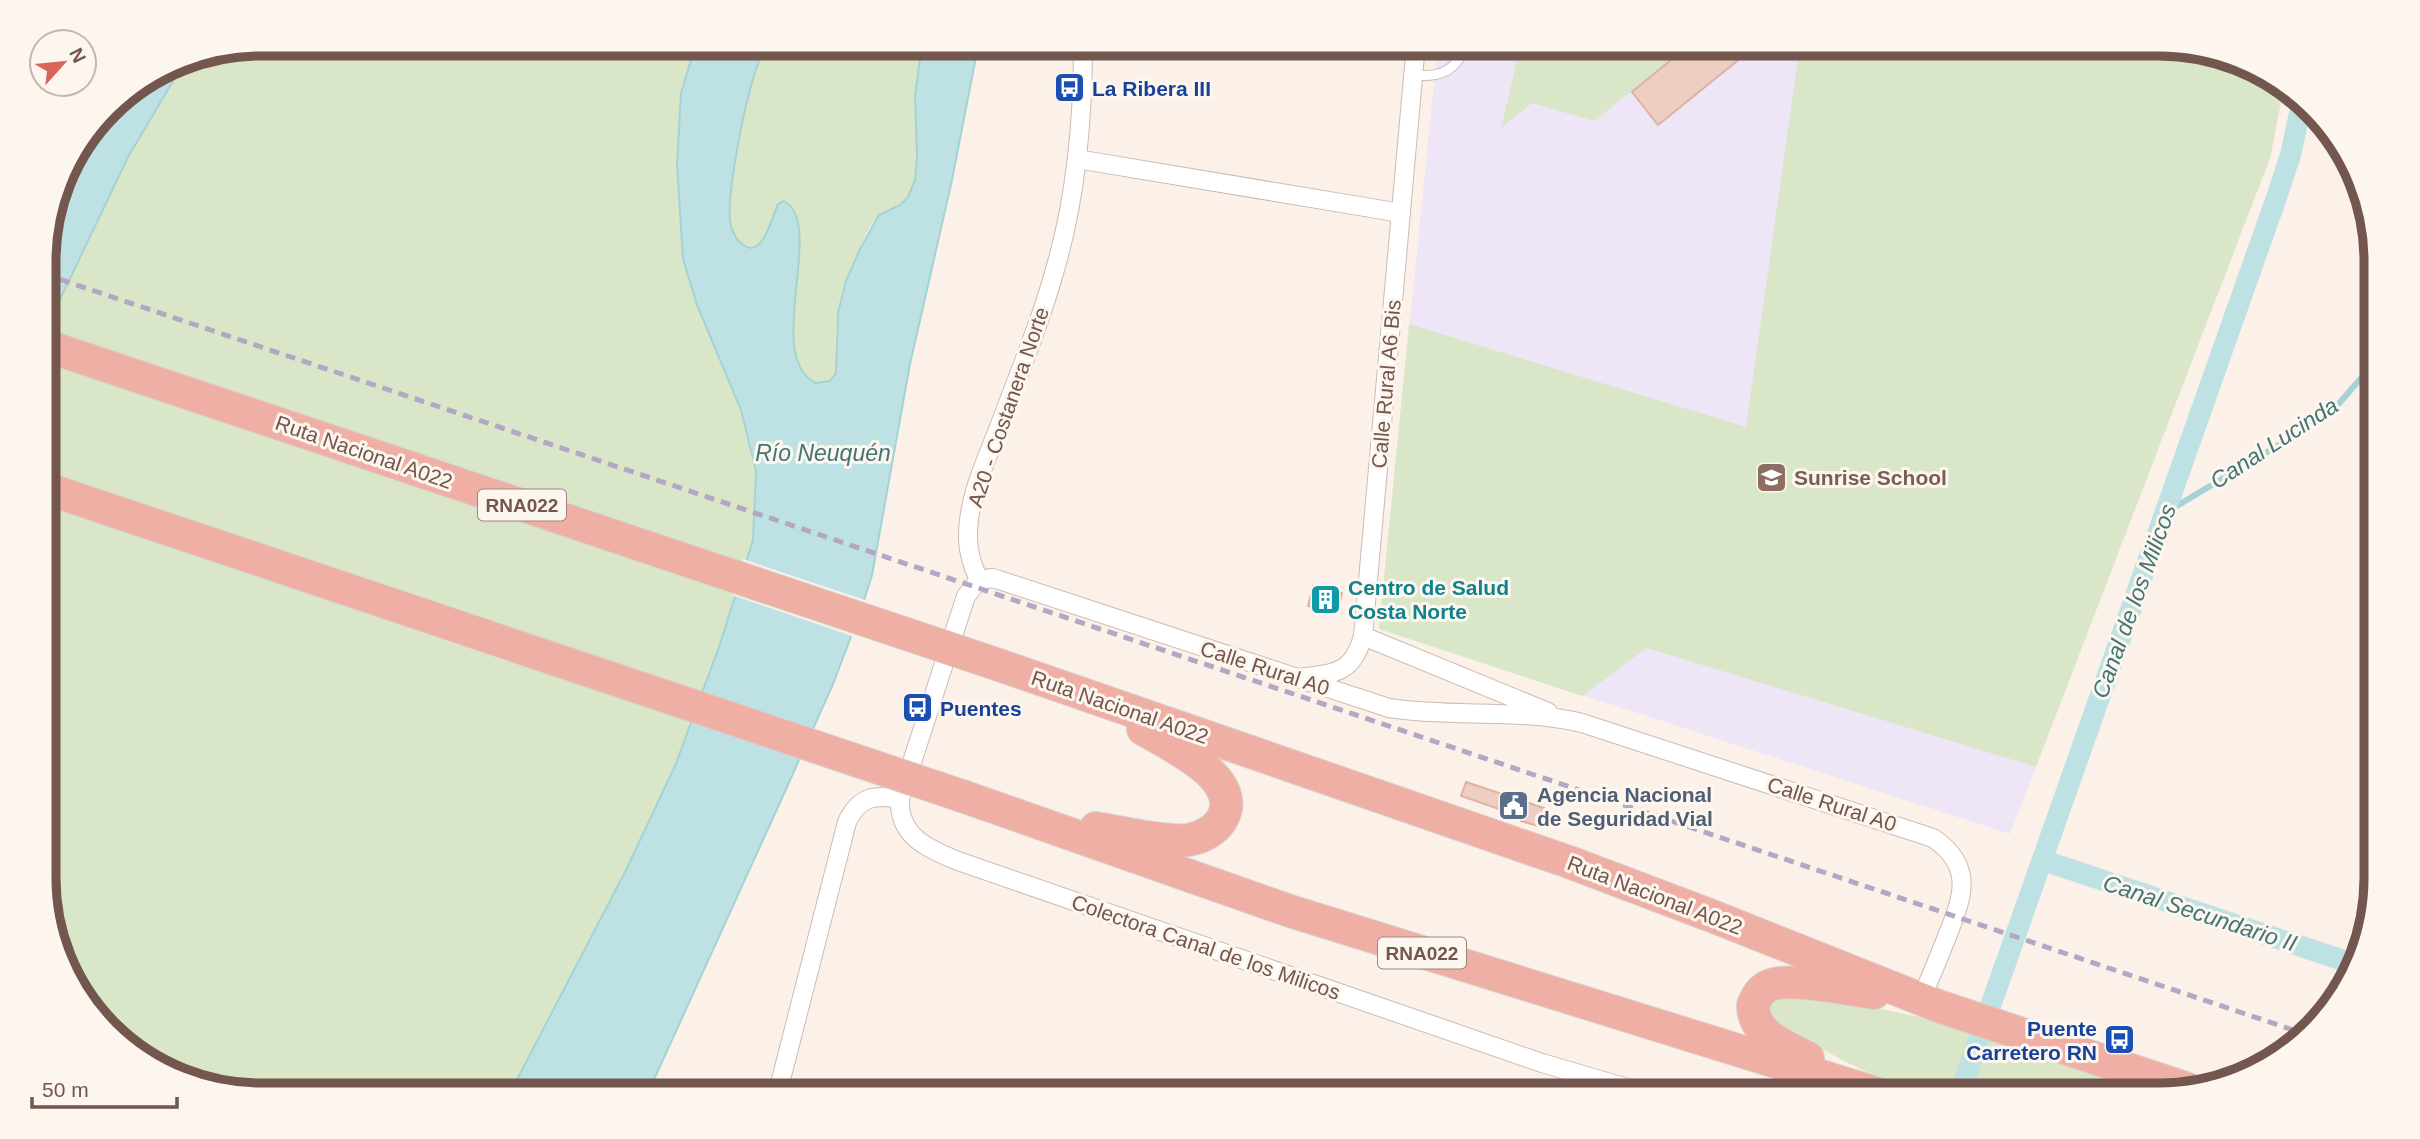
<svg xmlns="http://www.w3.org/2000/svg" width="2420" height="1139" font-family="Helvetica,sans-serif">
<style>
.education{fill:#eee5f7}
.green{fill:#d9e7c8}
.water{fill:#bee2e3;stroke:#a5d2d4;stroke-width:2}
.pier{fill:#fbf1e8}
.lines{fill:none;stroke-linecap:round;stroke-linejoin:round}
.stream{stroke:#a5d2d4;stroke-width:6}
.canal{stroke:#bee2e3;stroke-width:21}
.building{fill:#eecec2;stroke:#dfb3a4;stroke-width:2}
.lane-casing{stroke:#cebab2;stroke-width:11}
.street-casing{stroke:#cebab2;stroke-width:20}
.highway-casing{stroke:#d8d0cd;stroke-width:34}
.lane{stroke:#fff;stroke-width:9}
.street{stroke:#fff;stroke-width:18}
.highway{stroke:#efafa5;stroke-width:32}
.rail{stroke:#b3a7c4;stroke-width:5;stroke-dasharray:10 7;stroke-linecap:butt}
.highway-bridge-casing{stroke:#d8d0cd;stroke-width:34;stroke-linecap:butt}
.highway-bridge{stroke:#efafa5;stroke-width:32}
.labels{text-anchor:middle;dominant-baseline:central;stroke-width:6;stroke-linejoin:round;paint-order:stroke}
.shield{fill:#fdf6ee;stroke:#9c867e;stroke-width:2}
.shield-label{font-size:19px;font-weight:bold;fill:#73564e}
.transit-label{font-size:21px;font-weight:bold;fill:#164399;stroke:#fdf6ee;text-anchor:start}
.street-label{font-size:21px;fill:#73564e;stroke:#fdf6ee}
.education-label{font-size:21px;font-weight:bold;fill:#785e54;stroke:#fdf6ee;text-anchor:start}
.culture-label{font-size:21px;font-weight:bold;fill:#0d838f;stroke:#fdf6ee;text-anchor:start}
.service-label{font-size:21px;font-weight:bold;fill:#4e5e75;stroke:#fdf6ee;text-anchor:start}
.water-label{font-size:23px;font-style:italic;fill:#437576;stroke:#fdf6ee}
.rim{fill:none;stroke:#73564e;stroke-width:9}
</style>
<rect width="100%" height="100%" fill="#fbf1e8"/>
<path class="education" d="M1438,44H2159L2242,60L2283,92L2270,158L2010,834L1379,629Z"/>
<g class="green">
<path d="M261,44H696L681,93L677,164L683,259L697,305L741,410L756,471L753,540L719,647L675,766L625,872L509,1095H261L178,1079L88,1010L46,906L44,333L128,157L173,81L183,59Z"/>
<path d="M767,44H922L919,59L915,180C910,193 906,202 893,208C889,211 882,213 879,216C862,231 845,286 839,308C836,321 835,337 836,350C836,357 838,366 836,372C834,380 823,385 815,383C780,374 798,280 799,253C800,240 799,228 796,216L778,204C772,217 763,261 742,244C736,240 731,229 730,221C726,192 750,67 767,44Z"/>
<path d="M1521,44H1670L1678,54L1594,121L1532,103L1501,128Z"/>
<path d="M1800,44H2159L2242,60L2283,92L2270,158L2036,767L1647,648L1582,696L1379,629L1409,324L1746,427Z"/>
<path d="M1810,994L1934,1020L2164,1095H1923L1886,1081L1842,1060L1770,1020L1768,1004L1771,998Z"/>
</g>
<g class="water">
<path d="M696,44H767C750,67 726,192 730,221C731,229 736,240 742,244C763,261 772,216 778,204L784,201C827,225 762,357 816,383L830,381L836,373L838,313L846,281L860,249L879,215L900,205L908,197L915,180L917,156L915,96L922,44H975V62L952,180L910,364L872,575L860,613L833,684L787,787L647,1095H509L625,872L675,766L719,647L753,540L756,471L741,410L697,305L683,259L677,164L681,93Z"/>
<path d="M183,59L173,81L128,157L44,333V247L66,165L118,98Z"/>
</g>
<path class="pier" d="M743,559L868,601L855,637L732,595Z"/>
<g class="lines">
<path class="stream" d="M2165,513L2297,434L2336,407L2375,362"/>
<g class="canal">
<path d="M2042,860L2357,965"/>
<path d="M1959,1095L2277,196L2291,153L2301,106"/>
</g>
</g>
<g class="building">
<path d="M1670,44H1758L1658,125L1632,92L1678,54Z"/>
<path d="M1313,587L1342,593L1337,612L1308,606Z"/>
<path d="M1466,782L1544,808L1538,826L1521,821L1522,817L1461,796Z"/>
</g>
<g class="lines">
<defs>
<path id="lane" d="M1413,75C1440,78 1457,71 1466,44"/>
<g id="street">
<path d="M1077,159L1401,213"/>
<path d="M979,580L992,578L999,580L1389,708C1453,718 1519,708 1582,723L1933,838C1976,867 1962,899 1946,939C1938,959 1930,979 1921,999"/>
<path d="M979,580L966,596L900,799C898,836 928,849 958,861L1542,1063L1651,1095"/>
<path d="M979,580C973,567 968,554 968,539C967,500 985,463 999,427C1019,373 1041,321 1056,266C1077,193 1083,119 1083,44"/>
<path d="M1363,636L1548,712"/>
<path d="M1298,678C1334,673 1352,675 1363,636L1416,44"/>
<path d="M777,1095L847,822C859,797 874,794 900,799"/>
</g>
<g id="highway">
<path d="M999,665L1569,862L1712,916L1941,1007L2188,1089"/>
<path d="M965,797L1290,911L1882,1095"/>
<path d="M1096,828C1121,832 1164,843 1188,840C1201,838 1217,830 1223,817C1243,778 1169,745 1143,729"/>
<path d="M1808,1058C1785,1046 1753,1035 1753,1005C1757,996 1761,988 1771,985C1790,977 1852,990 1874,993"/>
</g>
</defs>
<use href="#lane" class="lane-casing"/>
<use href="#street" class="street-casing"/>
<use href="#highway" class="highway-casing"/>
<use href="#lane" class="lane"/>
<use href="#street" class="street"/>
<use href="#highway" class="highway"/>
<path class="rail" d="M44,274L2305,1034"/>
<defs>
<g id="highway-bridge">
<path d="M44,345L999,665"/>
<path d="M45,488L965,797"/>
</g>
</defs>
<use href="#highway-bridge" class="highway-bridge-casing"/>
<use href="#highway-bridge" class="highway-bridge"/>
</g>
<defs>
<symbol id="bus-square" viewBox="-11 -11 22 22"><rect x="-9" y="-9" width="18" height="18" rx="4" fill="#1a4fb4" stroke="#fdf6ee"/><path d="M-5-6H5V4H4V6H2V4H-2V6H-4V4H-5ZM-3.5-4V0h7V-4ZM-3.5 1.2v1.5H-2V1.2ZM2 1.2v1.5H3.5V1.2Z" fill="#fff"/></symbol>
<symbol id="school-square" viewBox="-11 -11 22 22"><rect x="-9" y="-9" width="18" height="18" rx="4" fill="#8d6e63" stroke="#fdf6ee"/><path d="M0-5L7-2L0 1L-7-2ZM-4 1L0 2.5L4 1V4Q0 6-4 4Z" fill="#fff"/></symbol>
<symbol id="building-square" viewBox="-11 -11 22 22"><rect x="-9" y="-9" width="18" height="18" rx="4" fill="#0f9aa8" stroke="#fdf6ee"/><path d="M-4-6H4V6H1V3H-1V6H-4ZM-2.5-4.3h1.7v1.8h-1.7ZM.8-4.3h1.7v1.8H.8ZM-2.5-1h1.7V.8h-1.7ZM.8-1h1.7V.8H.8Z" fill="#fff"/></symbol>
<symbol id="civic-square" viewBox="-11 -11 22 22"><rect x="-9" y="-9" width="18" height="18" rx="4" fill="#5c6f8a" stroke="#fdf6ee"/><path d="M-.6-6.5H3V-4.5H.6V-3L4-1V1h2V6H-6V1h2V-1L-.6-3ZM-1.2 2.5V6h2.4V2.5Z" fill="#fff"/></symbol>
</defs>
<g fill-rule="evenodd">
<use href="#bus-square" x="1052" y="70" width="35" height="35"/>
<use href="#school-square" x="1754" y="460" width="35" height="35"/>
<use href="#building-square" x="1308" y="582" width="35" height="35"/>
<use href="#bus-square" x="900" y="690" width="35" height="35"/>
<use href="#civic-square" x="1496" y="788" width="35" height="35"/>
<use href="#bus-square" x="2102" y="1022" width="35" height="35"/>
</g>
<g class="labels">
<g class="shield">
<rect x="478" y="489.5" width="88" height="31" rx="5"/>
<rect x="1378" y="937.5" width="88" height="31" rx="5"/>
</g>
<g class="shield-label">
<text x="522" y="505">RNA022</text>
<text x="1422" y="953">RNA022</text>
</g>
<g class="transit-label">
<text x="1092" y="88">La Ribera III</text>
<text x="940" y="708">Puentes</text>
<text x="2097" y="1028" text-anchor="end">Puente<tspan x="2097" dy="24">Carretero RN</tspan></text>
</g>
<g class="street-label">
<text transform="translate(1386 384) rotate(-85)">Calle Rural A6 Bis</text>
<text transform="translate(1008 407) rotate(-71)">A20 - Costanera Norte</text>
<text transform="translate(364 452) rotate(19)">Ruta Nacional A022</text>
<text transform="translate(1265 668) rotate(18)">Calle Rural A0</text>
<text transform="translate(1120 707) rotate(19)">Ruta Nacional A022</text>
<text transform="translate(1832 804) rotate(18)">Calle Rural A0</text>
<text transform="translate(1655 895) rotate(21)">Ruta Nacional A022</text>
<text transform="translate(1206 947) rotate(19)">Colectora Canal de los Milicos</text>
</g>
<g class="education-label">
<text x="1794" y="477">Sunrise School</text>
</g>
<g class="culture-label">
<text x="1348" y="587">Centro de Salud<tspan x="1348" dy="24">Costa Norte</tspan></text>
</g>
<g class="service-label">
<text x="1537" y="794">Agencia Nacional<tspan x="1537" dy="24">de Seguridad Vial</tspan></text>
</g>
<g class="water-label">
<text transform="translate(2274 443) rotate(-33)">Canal Lucinda</text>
<text x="823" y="453">Río Neuquén</text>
<text transform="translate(2134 601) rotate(-70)">Canal de los Milicos</text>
<text transform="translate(2200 913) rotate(18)">Canal Secundario II</text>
</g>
</g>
<path d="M0 0H2420V1139H0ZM261 56H2159A205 205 0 0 1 2364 261V878A205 205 0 0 1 2159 1083H261A205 205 0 0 1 56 878V261A205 205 0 0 1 261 56Z" fill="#fdf6ee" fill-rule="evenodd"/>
<path class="rim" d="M261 56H2159A205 205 0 0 1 2364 261V878A205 205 0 0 1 2159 1083H261A205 205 0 0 1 56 878V261A205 205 0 0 1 261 56Z"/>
<g transform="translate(63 63) rotate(63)"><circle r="33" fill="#fdf6ee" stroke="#c6b6ae" stroke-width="2"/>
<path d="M0-5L12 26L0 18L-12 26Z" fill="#d96559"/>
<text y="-10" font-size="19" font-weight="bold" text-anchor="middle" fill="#73564e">N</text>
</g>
<path d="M32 1097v10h145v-10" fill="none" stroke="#73564e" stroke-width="3.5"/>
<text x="42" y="1097" font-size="21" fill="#73564e" stroke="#fdf6ee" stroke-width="5" paint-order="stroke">50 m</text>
</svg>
